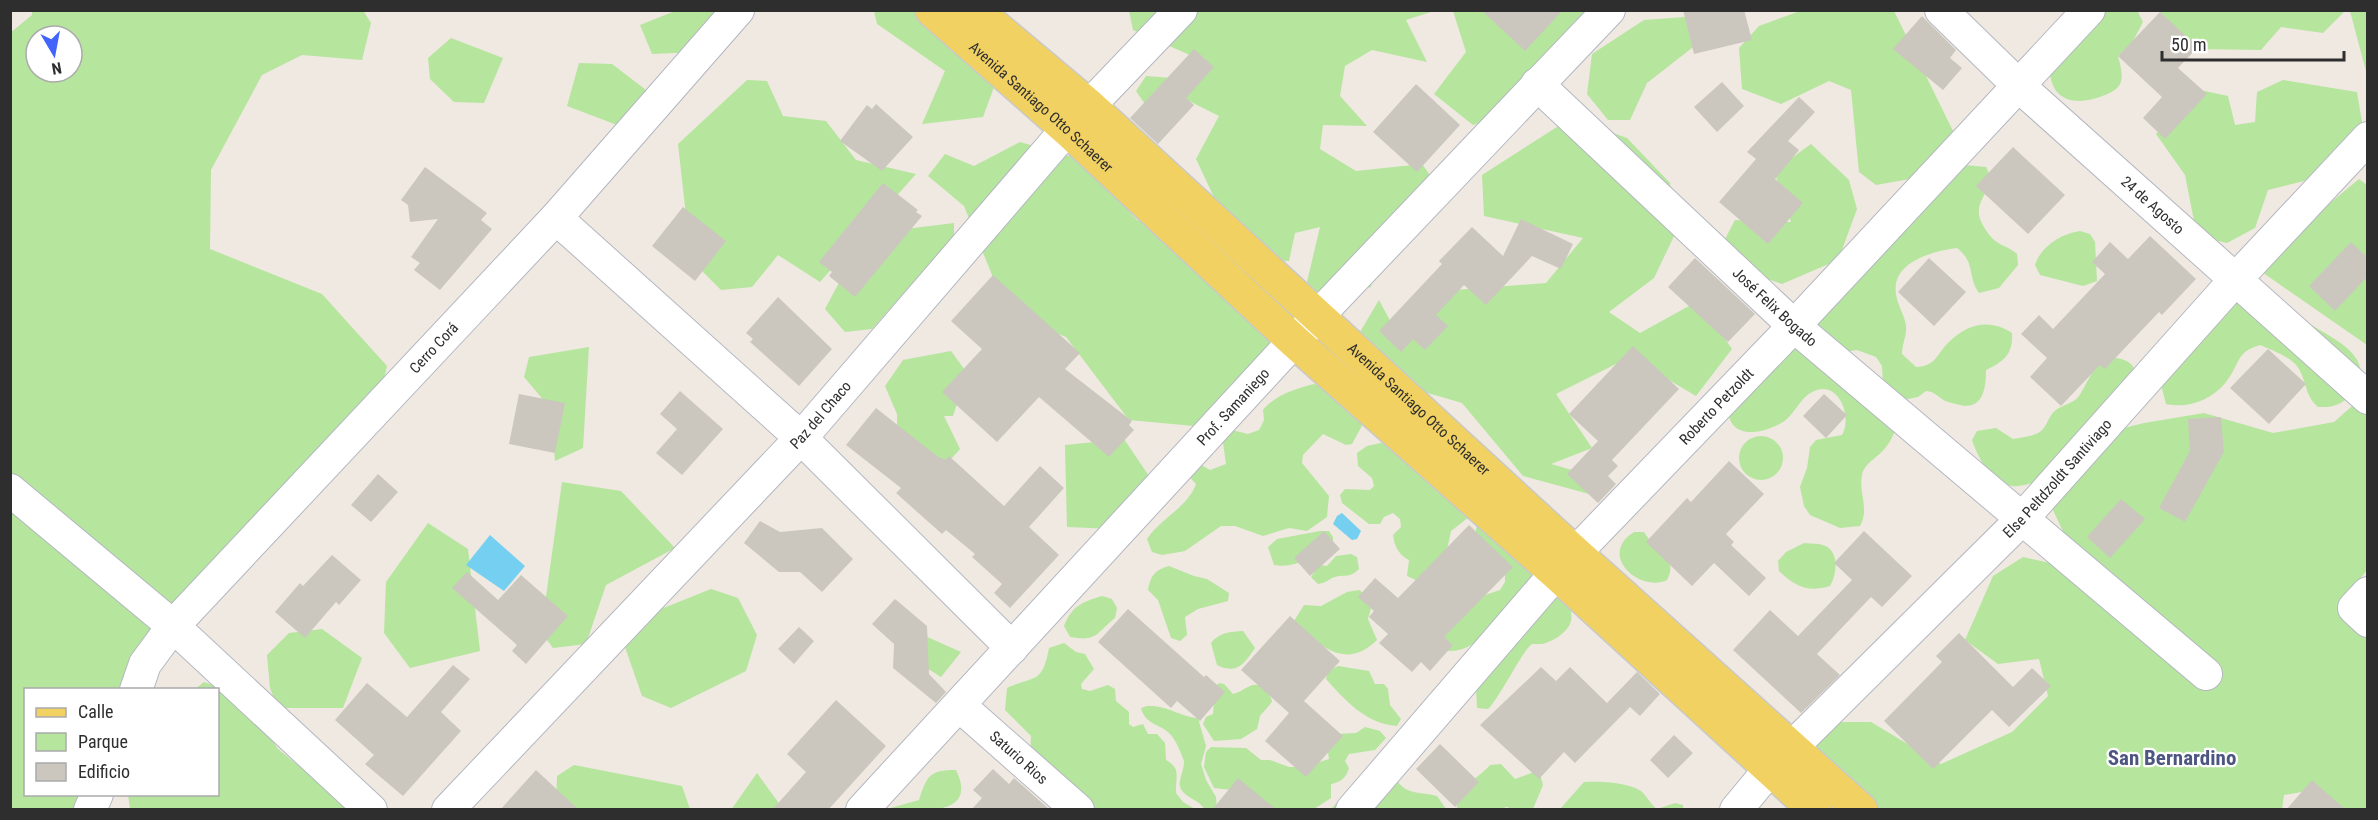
<svg xmlns="http://www.w3.org/2000/svg" width="2378" height="820" font-family="'Roboto Condensed',sans-serif">
<style>
.green{fill:#b6e59e;fill-rule:evenodd}
.water{fill:#75cff0}
.building{fill:#cbc7bf}
.lines{fill:none;stroke-linecap:round;stroke-linejoin:round}
.minor-casing{stroke:#b4b7c1;stroke-width:34}
.major-casing{stroke:#c9c9c9;stroke-width:36}
.minor{stroke:#fff;stroke-width:32}
.major{stroke:#f2d163;stroke-width:33}
.labels{text-anchor:middle;dominant-baseline:central;stroke-width:4.5;stroke-linejoin:round;paint-order:stroke}
.street-label{font-size:15px;fill:#2e2e2e;stroke:#fff}
.district-label{font-size:21px;font-weight:bold;fill:#4d5680;stroke:#fff}
</style>
<rect width="100%" height="100%" fill="#efe9e1"/>
<g class="green">
<path d="M32,10H363L371,23L362,60L302,55L262,75L211,170L210,249L322,294L387,366L371,434L139,672L137,689L26,690V794L90,795L83,809H11L10,33L32,15ZM36,36H72V72H36Z"/>
<path d="M2137,10L2143,22L2133,41L2118,56C2120,64 2124,76 2120,84C2117,90 2110,93 2105,95C2081,105 2054,105 2050,74L2100,12Z"/>
<path d="M675,11H741L697,52L652,54L640,25Z"/>
<path d="M874,11H957L1000,71L983,117L922,124L945,71L877,24Z"/>
<path d="M1129,11H1434L1406,20L1427,62L1372,50L1345,66L1340,96L1367,126L1323,125L1320,149L1356,171L1422,164L1447,199L1377,258L1371,287L1320,297L1306,286L1320,227L1295,233L1289,261L1243,259L1196,159L1219,116L1185,99L1147,107L1136,91L1146,76L1198,80L1208,63L1133,30Z"/>
<path d="M1453,11H1600L1546,101L1473,125L1434,94L1466,52Z"/>
<path d="M1800,11H1894L1955,135L1921,177L1876,185L1859,172L1851,90L1829,81L1781,104L1742,89L1739,48L1759,26Z"/>
<path d="M2159,11H2345L2323,33L2281,27L2261,50L2195,49Z"/>
<path d="M2350,11H2367V75Z"/>
<path d="M1685,17L1697,44L1647,83L1630,120H1608L1587,94L1592,54L1644,20Z"/>
<path d="M451,38L503,58L484,103L454,102L430,79L428,58Z"/>
<path d="M579,63L612,64L646,90L617,125L567,106Z"/>
<path d="M747,80L767,81L783,116L826,121L856,160L916,174L820,282L778,255L752,287L721,290L691,260L678,144Z"/>
<path d="M2283,80L2357,92L2362,122L2320,177L2268,190L2255,228L2227,243L2197,236L2185,175L2156,134L2200,90L2228,96L2235,125L2255,122L2257,92Z"/>
<path d="M1571,118L1627,138L1670,183L1676,232L1654,278L1609,312L1640,333L1698,301L1732,349L1696,396L1630,357L1556,394L1592,448L1551,464L1589,475L1593,495L1523,476L1462,403L1421,391L1360,332L1379,300L1396,332L1455,290L1546,283L1583,238L1484,216L1482,175Z"/>
<path d="M1020,142L1080,159L1137,220L1203,238L1285,329L1205,427L1129,420L1066,337L1008,314L964,206L928,176L945,154L974,166Z"/>
<path d="M1811,144L1849,180L1857,209L1839,258L1883,207L1902,201L1965,165L1986,167C2003,195 1957,199 1993,239C2000,246 2010,247 2017,254L2018,265L1999,288L1979,293C1967,276 1976,263 1957,248C1933,251 1891,262 1896,294C1897,305 1905,315 1906,326C1907,335 1902,344 1902,354L1916,367C1936,366 1936,355 1948,343C1967,324 1989,318 2012,333C2013,355 2004,361 1986,370C1986,391 1982,412 1956,404C1952,403 1946,402 1942,399C1936,395 1935,392 1926,391L1918,397L1898,401L1883,386L1882,366L1876,357L1857,350L1836,353L1798,299L1838,260L1782,284L1741,270L1723,243L1735,220L1791,222L1774,171Z"/>
<path d="M2359,179L2367,185V345L2259,270L2311,219Z"/>
<path d="M954,223V245L916,279L872,329L845,332L825,309L865,234Z"/>
<path d="M2080,231L2090,234L2095,242L2097,281L2083,286L2040,275L2035,265C2041,246 2061,234 2080,231Z"/>
<path d="M2273,295C2286,301 2294,312 2306,321C2327,337 2378,354 2355,391C2343,403 2336,408 2318,407C2304,395 2307,380 2297,366C2289,356 2271,350 2260,345C2235,352 2240,365 2226,382C2212,400 2188,409 2166,404L2161,385L2201,301Z"/>
<path d="M1773,331L1812,353L1897,426C1894,433 1891,441 1886,447C1879,457 1864,463 1862,475C1858,493 1870,508 1860,526L1840,528L1810,515L1804,506L1800,487L1807,468L1810,447L1816,440L1842,435C1853,416 1838,378 1812,392C1800,398 1795,414 1783,422C1764,433 1732,441 1728,412Z"/>
<path d="M589,347L583,448L555,461L551,409L524,377L529,357Z"/>
<path d="M951,351L967,373L953,416H944L960,449L941,470L898,471L897,414L885,386L903,360Z"/>
<path d="M2116,358C2129,360 2133,364 2138,376L2036,482C2029,484 2019,487 2012,486C1991,482 1978,458 1972,440L1977,431L1996,428L2013,439C2022,437 2036,437 2043,429C2048,423 2049,415 2056,410C2064,404 2073,404 2079,396C2091,378 2091,364 2116,358Z"/>
<path d="M1314,384C1336,389 1334,409 1359,412L1364,422L1352,444L1346,445L1323,434L1303,455L1302,463L1329,496L1327,517L1307,531L1289,528L1263,536L1235,526H1221L1185,551L1162,555L1152,552L1147,539C1161,518 1188,507 1196,484L1187,474L1198,463L1210,470L1226,464L1222,436L1228,429L1248,434L1259,430L1264,420L1263,410C1275,395 1295,389 1314,384Z"/>
<path d="M2367,393V570L2347,595L2367,605V809H2334L2313,790L2284,795L2282,810L1847,809L1810,744L1830,722H1871L1941,764L2012,732L2048,696L2039,659L1998,664L1965,640L1993,576L2023,557L2081,570L2046,495L2100,434L2144,423L2204,413L2273,433L2334,422Z"/>
<circle cx="1761" cy="458" r="22"/>
<path d="M1124,439L1151,479L1114,529L1067,527L1065,445Z"/>
<path d="M1394,440L1469,517L1451,531L1447,550L1418,581L1407,576L1409,560C1399,555 1394,546 1393,535L1401,527L1400,519L1393,513L1384,517L1380,524H1369L1342,503L1340,495L1345,489L1370,490L1374,486L1372,478L1358,466L1357,453L1367,446Z"/>
<path d="M562,482L621,491L675,548L606,585L586,644L553,648L541,632Z"/>
<path d="M1482,521L1536,574C1531,581 1524,585 1519,591C1499,613 1479,658 1442,650L1411,590L1470,600L1500,590L1505,582V571L1476,536V528Z"/>
<path d="M428,523L468,549L480,651L410,668L384,633L386,582Z"/>
<path d="M1320,531H1329L1333,537V545C1313,556 1296,569 1274,565L1268,547L1277,539Z"/>
<path d="M1634,532H1644C1654,550 1680,558 1667,580C1640,593 1597,555 1634,532Z"/>
<path d="M1804,543C1810,544 1818,543 1823,545C1840,550 1837,575 1830,586C1807,593 1795,586 1779,571L1778,561L1786,552Z"/>
<path d="M1351,554L1357,557L1359,569C1348,580 1343,573 1332,578C1327,581 1325,583 1318,584L1311,577L1319,565L1327,566L1336,556Z"/>
<path d="M1169,566L1194,576L1207,579L1229,593L1228,601L1198,609L1185,617L1187,635L1180,641L1171,638L1158,600L1148,590C1151,575 1155,570 1169,566Z"/>
<path d="M711,589L738,598L757,635L746,671L671,708L642,696L625,647L636,619Z"/>
<path d="M1359,590C1374,599 1373,603 1368,619L1377,640C1345,672 1318,644 1294,621L1304,605L1321,606L1347,592Z"/>
<path d="M1102,596L1112,599L1117,608L1115,618C1096,633 1098,642 1070,637L1064,626C1072,606 1082,602 1102,596Z"/>
<path d="M1550,597L1568,599C1570,608 1574,617 1569,626C1563,635 1552,642 1542,644C1541,644 1533,644 1532,644C1524,648 1499,699 1488,709L1477,708L1476,688Z"/>
<path d="M322,629L362,658L343,708H278L270,688L267,655L289,633Z"/>
<path d="M1243,631L1255,648C1244,664 1237,675 1217,665L1211,643C1219,632 1231,632 1243,631Z"/>
<path d="M925,636L961,652L941,677L909,657Z"/>
<path d="M1064,643L1076,652L1085,654L1094,669L1081,684L1082,689L1090,691L1108,685L1115,689L1116,701L1129,712V724L1133,727L1143,724L1148,734H1157L1165,743L1166,760C1182,769 1175,777 1176,793L1183,802L1195,809L1077,810L1030,756L1031,736L1005,710L1007,688C1035,675 1042,685 1049,648Z"/>
<path d="M1338,666L1369,671L1375,684H1384L1388,689L1390,705L1401,719L1397,726C1366,724 1345,700 1326,679L1328,671Z"/>
<path d="M204,682L242,695L278,749L352,809H130L128,795L218,794V690L195,689Z"/>
<path d="M1219,683L1224,684L1233,694C1246,691 1252,678 1265,689C1269,694 1271,696 1272,702L1260,716L1257,729L1241,739L1214,741L1203,724L1206,717L1213,714L1215,687Z"/>
<path d="M1147,706C1168,705 1180,717 1198,718L1206,746L1201,764L1206,780L1216,797L1217,809H1204C1199,798 1177,797 1180,781C1181,774 1184,769 1184,761C1181,753 1176,740 1170,734C1161,724 1145,725 1141,708Z"/>
<path d="M1365,727L1380,731L1386,738L1375,750L1349,754L1345,761L1349,768C1346,778 1341,782 1331,784V798L1314,809H1269L1252,792L1214,788L1204,767L1206,752L1211,747L1246,748L1261,760H1270L1289,767H1303L1329,759L1327,745L1335,734L1356,733Z"/>
<path d="M1501,764L1515,779L1534,772L1540,774L1543,785L1533,809H1512L1507,807L1500,809H1457C1455,788 1478,779 1490,765Z"/>
<path d="M574,765L682,786L690,809L556,810L557,776Z"/>
<path d="M956,770C980,819 916,810 887,809L919,800C927,776 929,770 956,770Z"/>
<path d="M757,773L783,809L731,810Z"/>
<path d="M1396,779C1407,796 1419,791 1437,796L1446,809L1330,810L1355,784Z"/>
<path d="M1584,782C1600,781 1627,782 1641,791C1647,796 1650,804 1657,809L1675,803L1683,805V809H1560Z"/>
</g>
<g class="water">
<path d="M1342,513L1361,531L1357,539L1352,540L1333,524L1337,516Z"/>
<path d="M490,535L525,566L504,591L466,565Z"/>
</g>
<g class="building">
<path d="M1481,10H1563L1525,51Z"/>
<path d="M1683,10H1744L1752,40L1694,54Z"/>
<path d="M2160,12L2198,47L2178,68L2207,94L2165,139L2143,118L2162,97L2118,56Z"/>
<path d="M1922,16L1956,50L1950,58L1962,68L1943,90L1893,49Z"/>
<path d="M1194,49L1214,67L1186,98L1194,105L1158,144L1130,118Z"/>
<path d="M1722,82L1744,106L1717,132L1694,107Z"/>
<path d="M1416,84L1460,125L1417,172L1373,132Z"/>
<path d="M1799,97L1815,112L1788,141L1799,150L1775,179L1803,203L1768,244L1719,202L1756,159L1747,152Z"/>
<path d="M876,104L913,137L882,171L840,141L867,105L872,109Z"/>
<path d="M2013,147L2065,195L2028,234L1976,186Z"/>
<path d="M425,167L487,213L481,220L492,229L440,290L414,270L420,263L411,257L438,219L410,222L408,205L401,200Z"/>
<path d="M883,183L918,210L916,212L922,216L855,297L829,276L832,272L819,262Z"/>
<path d="M683,207L726,241L695,281L652,246Z"/>
<path d="M1521,219L1573,244L1561,269L1532,256L1486,305L1464,285L1436,315L1448,326L1425,350L1413,339L1401,352L1379,331L1442,264L1439,261L1472,227L1503,256Z"/>
<path d="M2150,236L2196,279L2162,315L2159,312L2105,369L2100,365L2061,406L2030,377L2047,358L2021,334L2039,315L2053,329L2105,274L2092,262L2110,242L2128,259Z"/>
<path d="M2351,242L2367,257V277L2335,311L2309,286Z"/>
<path d="M1695,258L1755,314L1728,342L1668,287Z"/>
<path d="M1929,258L1966,292L1934,326L1898,292Z"/>
<path d="M993,275L1080,353L1065,369L1132,421L1129,425L1134,430L1109,457L1039,397L997,442L942,392L982,349L951,321Z"/>
<path d="M778,297L832,349L799,386L750,342L753,339L746,333Z"/>
<path d="M1633,346L1679,389L1612,460L1618,466L1608,476L1616,484L1598,503L1567,474L1598,441L1569,414Z"/>
<path d="M2268,349L2306,384L2269,424L2230,388Z"/>
<path d="M680,391L723,429L682,475L656,453L677,429L660,414Z"/>
<path d="M519,394L565,403L555,453L509,444Z"/>
<path d="M1824,394L1847,415L1826,438L1803,416Z"/>
<path d="M876,408L937,456L945,460L949,456L1004,506L1040,466L1064,488L1029,527L1059,555L1010,608L994,593L1002,584L972,557L975,554L946,530L942,534L896,493L901,488L846,445Z"/>
<path d="M2221,417L2224,452L2185,522L2159,508L2190,451L2188,419Z"/>
<path d="M1729,461L1764,494L1726,534L1734,542L1731,545L1766,578L1749,596L1714,563L1692,586L1646,542L1687,498L1691,502Z"/>
<path d="M378,474L398,492L371,522L351,505Z"/>
<path d="M2121,499L2145,519L2110,558L2087,537Z"/>
<path d="M760,521L780,532L822,528L853,559L822,592L800,572H779L744,543Z"/>
<path d="M1469,525L1513,567L1444,637L1453,645L1430,671L1421,662L1412,672L1379,643L1388,634L1369,617L1374,611L1358,597L1375,578L1398,598Z"/>
<path d="M1324,531L1340,549L1310,576L1294,558Z"/>
<path d="M1864,531L1912,576L1882,607L1871,597L1817,654L1840,675L1801,713L1733,650L1770,610L1798,636L1852,580L1834,563Z"/>
<path d="M332,555L361,580L339,605L336,602L305,638L275,612L300,583L303,586Z"/>
<path d="M467,572L498,600L521,575L568,616L526,664L512,651L517,645L452,588Z"/>
<path d="M895,599L927,626L929,674L946,692L936,703L893,668L894,644L872,624Z"/>
<path d="M1128,609L1204,677L1206,675L1225,692L1200,721L1177,701L1171,708L1098,642Z"/>
<path d="M1290,616L1340,661L1304,701L1343,736L1306,777L1265,741L1289,713L1241,670Z"/>
<path d="M799,627L814,641L794,664L778,649Z"/>
<path d="M1959,633L2013,687L2032,668L2051,686L2009,727L1992,710L1933,769L1884,721L1942,662L1936,656Z"/>
<path d="M453,665L470,679L441,712L461,731L403,796L365,764L374,755L335,720L367,683L407,717Z"/>
<path d="M1541,667L1556,681L1570,667L1607,703L1637,672L1660,694L1640,716L1630,707L1575,763L1564,752L1539,779L1480,725Z"/>
<path d="M836,700L886,746L828,810H772L806,772L787,754Z"/>
<path d="M1674,735L1693,753L1668,778L1650,760Z"/>
<path d="M1440,744L1479,782L1455,807L1416,769Z"/>
<path d="M993,769L1009,784L1014,778L1050,810H971L982,798L973,790Z"/>
<path d="M536,770L579,810H500Z"/>
<path d="M1238,778L1277,810H1212Z"/>
<path d="M2312,780L2346,810H2286Z"/>
</g>
<g class="lines">
<defs>
<g id="minor">
<path id="s1" d="M1941,10L2019,86L2368,398"/>
<path id="s2" d="M1537,84L1794,326L2206,674"/>
<path d="M556,218L801,438L1012,648"/>
<path d="M10,490L173,626L371,810"/>
<path d="M2368,593L2354,608L2368,621"/>
<path id="s3" d="M136,690L145,664L173,626L556,218L738,10"/>
<path id="s4" d="M960,706L1078,810"/>
<path d="M90,810L97,794"/>
<path id="s5" d="M448,810L801,438L1067,129L1181,10"/>
<path id="s6" d="M862,810L1294,341L1609,10"/>
<path id="s7" d="M1352,810L1556,573L1794,326L2089,10"/>
<path id="s8" d="M1736,810L1770,769L2021,520L2235,280L2368,138"/>
</g>
<g id="major">
<path id="s9" d="M932,10L1067,129L1294,341L1556,573L1815,810"/>
<path id="s10" d="M975,10L1088,105L1575,553L1861,810"/>
</g>
</defs>
<use href="#minor" class="minor-casing"/>
<use href="#major" class="major-casing"/>
<use href="#minor" class="minor"/>
<use href="#major" class="major"/>
</g>
<g class="labels">
<g class="street-label">
<text stroke="none"><textPath href="#s9" startOffset="146">Avenida Santiago Otto Schaerer</textPath></text>
<text stroke="none"><textPath href="#s1" startOffset="288">24 de Agosto</textPath></text>
<text stroke="none"><textPath href="#s2" startOffset="326">José Felix Bogado</textPath></text>
<text stroke="none"><textPath href="#s3" startOffset="456">Cerro Corá</textPath></text>
<text stroke="none"><textPath href="#s7" startOffset="544">Roberto Petzoldt</textPath></text>
<text stroke="none"><textPath href="#s6" startOffset="548">Prof. Samaniego</textPath></text>
<text stroke="none"><textPath href="#s10" startOffset="597">Avenida Santiago Otto Schaerer</textPath></text>
<text stroke="none"><textPath href="#s5" startOffset="543">Paz del Chaco</textPath></text>
<text stroke="none"><textPath href="#s8" startOffset="462">Else Peltdzoldt Santiviago</textPath></text>
<text stroke="none"><textPath href="#s4" startOffset="78">Saturio Rios</textPath></text>
</g>
<g class="district-label">
<text x="2172" y="758">San Bernardino</text>
</g>
</g>
<rect width="2378" height="820" fill="none" stroke="#2e2e2e" stroke-width="24"/>
<rect x="24" y="688" width="195" height="108" fill="#ffffff" stroke="#ababab" stroke-width="1.5"/>
<rect x="36" y="708" width="30" height="9" fill="#f2d163" stroke="#ababab" stroke-width="1.5"/>
<text x="78" y="718" font-size="18" fill="#2e2e2e">Calle</text>
<rect x="36" y="733" width="30" height="18" fill="#b6e59e" stroke="#ababab" stroke-width="1.5"/>
<text x="78" y="748" font-size="18" fill="#2e2e2e">Parque</text>
<rect x="36" y="763" width="30" height="18" fill="#cbc7bf" stroke="#ababab" stroke-width="1.5"/>
<text x="78" y="778" font-size="18" fill="#2e2e2e">Edificio</text>
<g transform="translate(54 54) rotate(170)"><circle r="28" fill="#ffffff" stroke="#ababab" stroke-width="1.5"/>
<path d="M0-4.5L10 22L0 15L-10 22Z" fill="#4264fb"/>
<text y="-9" font-size="16" font-weight="bold" text-anchor="middle" fill="#2e2e2e">N</text>
</g>
<path d="M2162 51v9h182v-9" fill="none" stroke="#2e2e2e" stroke-width="3"/>
<text x="2171" y="51" font-size="18" fill="#2e2e2e" stroke="#ffffff" stroke-width="4.5" paint-order="stroke">50 m</text>
</svg>
